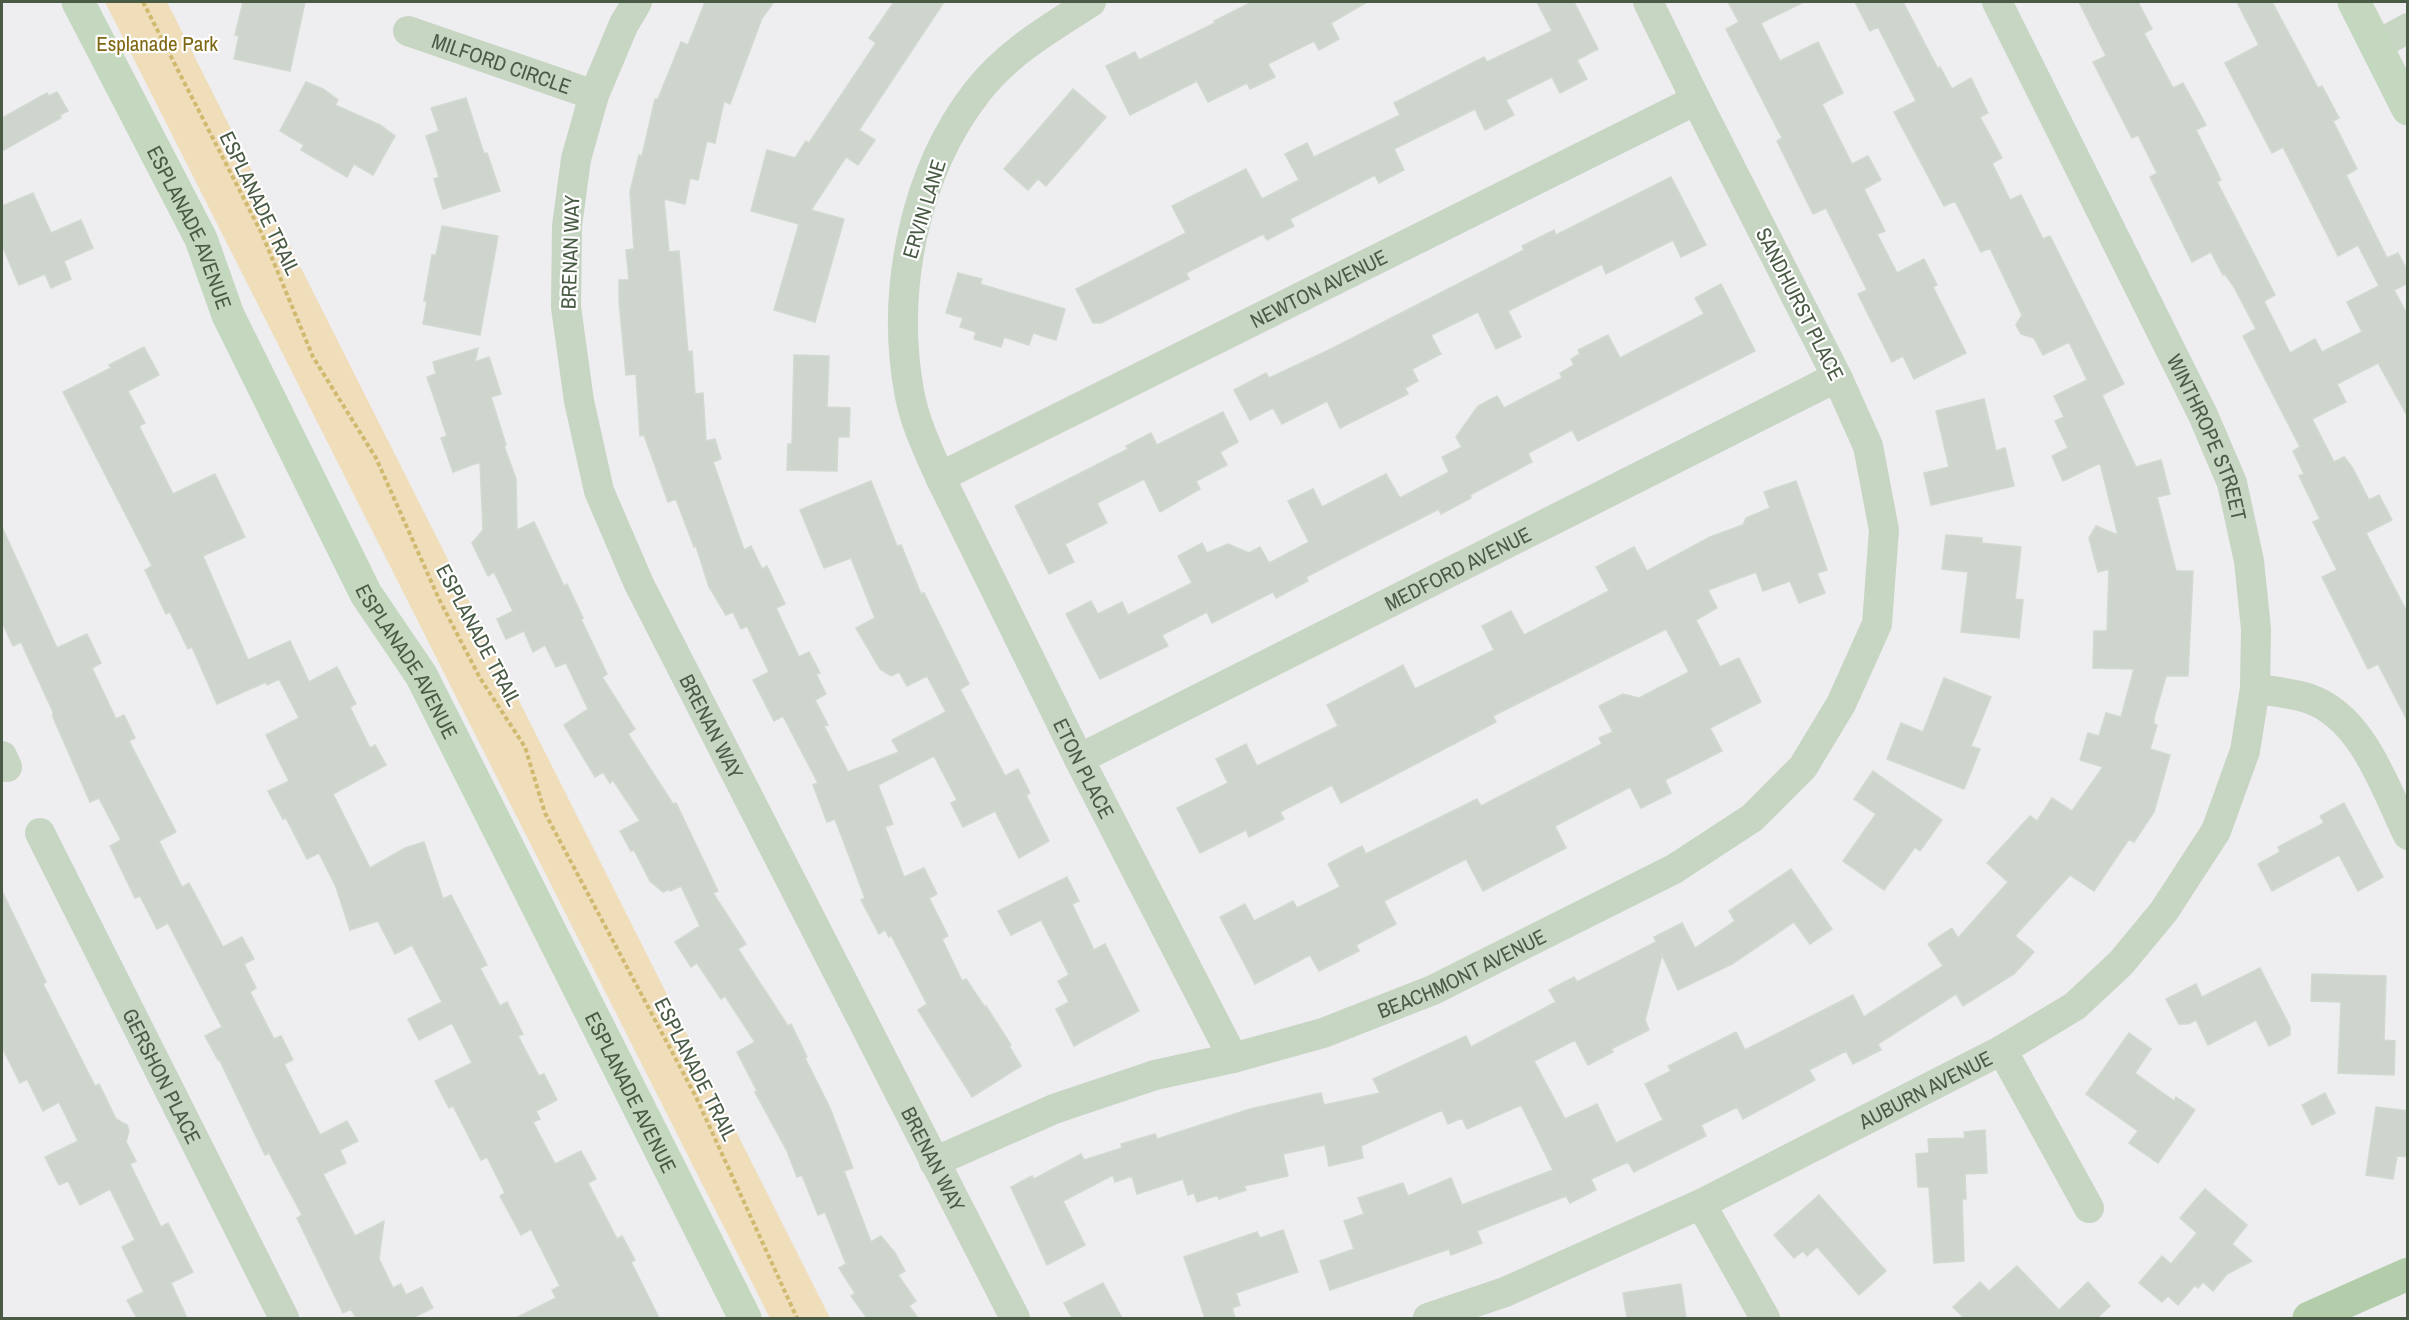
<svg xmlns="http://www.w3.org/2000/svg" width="2409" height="1320" font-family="'Archivo Narrow',sans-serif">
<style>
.green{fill:#f0ddb9}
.building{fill:#ced5cc;stroke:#d1d9d1;stroke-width:1.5}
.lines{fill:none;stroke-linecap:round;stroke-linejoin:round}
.path{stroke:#cfba70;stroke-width:4;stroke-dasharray:4.5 3;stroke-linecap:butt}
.street{stroke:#c7d5c3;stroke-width:30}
.secondary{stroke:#c4d7bf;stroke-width:33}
.primary{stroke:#b3cdab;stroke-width:33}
.labels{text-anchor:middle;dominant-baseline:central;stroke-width:4.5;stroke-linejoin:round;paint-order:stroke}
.park-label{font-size:21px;fill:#7f6613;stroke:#fff}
.street-label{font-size:21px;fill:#4a5b45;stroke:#fff}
</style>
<rect width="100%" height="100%" fill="#eeedf0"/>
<path class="green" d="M105,2H167L830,1318H770Z"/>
<g class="building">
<path d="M243,2H305L290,71L234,59L239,36L235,35Z"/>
<path d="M705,2H774L762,18L730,104L724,101L715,143L707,141L698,180L690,178L685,204L664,199L669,252L679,251L688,352L692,351L695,394L703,393L706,441L715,439L721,459L713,462L744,550L751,546L762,569L767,566L785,604L776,608L799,657L809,652L820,673L816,674L826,694L815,700L828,725L824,726L848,772L899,752L892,740L946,712L927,676L907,686L899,672L891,676L880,669L856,628L875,618L851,558L824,568L800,510L871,481L897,546L901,545L921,594L924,593L969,684L960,689L1005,776L1018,769L1030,793L1026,795L1049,841L1019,858L995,811L963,827L951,803L957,800L934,756L878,785L893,824L885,827L904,877L924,868L937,894L929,898L948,936L942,939L962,981L966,979L984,1006H986L1011,1045L1009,1046L1021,1066L972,1097L918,1010L927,1004L891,935L889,937L885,930L879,934L861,900L865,898L835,819L827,822L813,785L818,783L783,716L774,721L753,680L769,672L747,626L741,629L733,612L726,615L709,587L696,546L694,547L676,499L668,502L644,435L640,436L636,374L626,375L619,301V280H629L626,250L634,249L630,192L639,155L642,156L655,99H658L681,42L688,45Z"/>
<path d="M894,2H944L859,130L875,140L858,165L846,157L811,210L844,219L815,322L774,310L799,224L751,211L767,150L795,158L806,141L809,143L876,43L869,38Z"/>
<path d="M1252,2H1367L1331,23L1339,39L1319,50L1314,41L1268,64L1275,77L1250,89L1247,83L1208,102L1197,81L1130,115L1106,66L1135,52L1139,60L1215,23L1214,21Z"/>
<path d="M1537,2H1574L1598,49L1577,60L1587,79L1560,93L1552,77L1506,100L1514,115L1485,130L1475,109L1394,149L1404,170L1379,183L1375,175L1290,219L1294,226L1267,240L1263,234L1186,273L1189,279L1101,323H1093L1076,289L1186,233L1172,206L1246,169L1262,199L1299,180L1285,154L1307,143L1314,157L1400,115L1394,103L1484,57L1487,62L1552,31Z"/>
<path d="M1728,2H1804L1761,23L1780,61L1818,42L1843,93L1822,104L1852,164L1868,156L1881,180L1864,189L1885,231L1877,234L1897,273L1924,259L1937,285L1933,287L1966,353L1914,379L1903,356L1892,362L1858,294L1867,290L1826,208L1813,214L1777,141L1782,138L1726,29L1739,22Z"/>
<path d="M1855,2H1903L1938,69L1940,67L1952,89L1971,78L1988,113L1980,117L2002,158L1992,163L2010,200L2021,195L2043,239L2050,236L2124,384L2102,395L2136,467L2161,460L2170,494L2157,497L2176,571H2193L2188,676H2166L2154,718V724L2157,725L2150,749L2170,755L2154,812L2134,842L2129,839L2094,891L2070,875L2015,936L2034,952L2014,974L1963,1006L1956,994L1878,1044L1881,1050L1853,1064L1846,1051L1809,1070L1815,1080L1743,1119L1737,1107L1701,1125L1706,1136L1634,1172L1628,1162L1591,1179L1596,1190L1570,1203L1566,1196L1477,1231L1482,1243L1451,1255L1449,1249L1330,1290L1320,1261L1354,1249L1344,1221L1364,1214L1358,1198L1403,1183L1408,1196L1451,1178L1462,1205L1553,1170L1521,1105L1467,1129L1462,1118L1448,1124L1442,1110L1361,1146L1363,1158L1329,1166L1325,1145L1283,1154L1288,1176L1244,1186L1246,1190L1219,1199L1218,1195L1197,1202L1194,1193L1188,1195L1183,1179L1137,1194L1132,1176L1115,1182L1113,1175L1063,1201L1085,1245L1047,1265L1011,1187L1032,1176L1034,1179L1081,1154L1084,1160L1122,1148L1121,1144L1155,1134L1157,1139L1250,1109L1321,1093L1324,1105L1380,1093L1373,1079L1466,1036L1471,1047L1556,1002L1549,990L1574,977L1577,982L1656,942L1654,937L1682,923L1695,948L1735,921L1729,911L1791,869L1832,929L1810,944L1794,922L1732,964L1678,990L1662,955L1645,1020L1649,1030L1611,1049L1613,1052L1588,1065L1575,1040L1534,1061L1565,1119L1597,1104L1616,1143L1663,1120L1645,1084L1671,1071L1668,1066L1736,1032L1745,1050L1853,995L1864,1017L1943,966L1928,944L1952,928L1958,938L2008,882L1987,863L2030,816L2037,821L2052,798L2072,811L2103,767L2080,760L2088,733L2099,736L2106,713L2121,717L2134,669L2093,668L2094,631H2107L2109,569L2098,572L2089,538L2096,526L2118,535L2100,463L2063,481L2052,456L2068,448L2055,421L2064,417L2054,396L2087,380L2069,342L2043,355L2034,338L2021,334L2016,325L2022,315L1990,248L1981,252L1955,201L1944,206L1894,112L1916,101L1878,27L1870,31Z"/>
<path d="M2079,2H2138L2152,29L2144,33L2173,88L2183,83L2206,125L2196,130L2221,180L2217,182L2275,295L2264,301L2290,353L2315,339L2322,352L2362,332L2347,302L2379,286L2358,245L2338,256L2283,147L2272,153L2225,63L2259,45L2237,2H2272L2318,88L2322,86L2339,118L2333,121L2357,169L2346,175L2387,258L2398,253L2408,272V283L2394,290L2408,316V417L2378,363L2337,384L2346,402L2312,419L2334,462L2344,457L2352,467L2369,500L2379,495L2392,520L2366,533L2408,614V722L2378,664L2368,669L2322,577L2337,570L2313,522L2320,519L2299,476L2304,474L2293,451L2300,447L2243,336L2256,329L2234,287L2225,274L2223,275L2211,252L2192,262L2150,177L2157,173L2138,135L2132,138L2093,62L2106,56Z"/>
<path d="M306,82L323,89L338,100L335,105L380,125L395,136L373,175L354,164L347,177L301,150L304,145L280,131Z"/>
<path d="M1073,89L1106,117L1046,186L1038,179L1028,190L1004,169Z"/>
<path d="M57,92L68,111L60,115L61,118L2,151V118L47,93L49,96Z"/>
<path d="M466,98L484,154L487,153L500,191L443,209L434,179L439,177L426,136L439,131L431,108Z"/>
<path d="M1671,177L1706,245L1681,257L1673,240L1606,274L1602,264L1508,311L1521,337L1496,349L1478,312L1431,335L1441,354L1412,369L1418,381L1405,388L1408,394L1340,428L1327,401L1282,424L1273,408L1250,420L1234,390L1266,373L1269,378L1331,349L1524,250L1522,246L1554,230L1556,235Z"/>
<path d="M33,193L51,233L81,220L93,248L64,261L71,279L51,288L45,274L19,285L2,245V206Z"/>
<path d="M442,226L498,236L480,335L423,324L427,301H424L432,255H436Z"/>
<path d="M958,273L982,279L980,284L1065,309L1056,340L1033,333L1029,345L1004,337L1001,347L974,339L976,332L960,327L963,318L946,313Z"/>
<path d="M1721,284L1755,351L1578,441L1572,430L1528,453L1532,462L1470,495L1471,498L1441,514L1439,509L1364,547L1306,577L1308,581L1276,598L1273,592L1212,623L1207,612L1162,635L1168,646L1100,679L1066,614L1091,601L1098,614L1122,602L1128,615L1192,583L1178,556L1202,543L1207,553L1228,544L1249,553L1260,547L1269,563L1309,542L1288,501L1313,489L1322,507L1386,474L1400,498L1449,472L1442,457L1462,447L1456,437L1478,406L1497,396L1504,408L1562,378L1560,373L1574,365L1571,359L1580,354L1578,350L1608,335L1620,358L1704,314L1695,298Z"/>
<path d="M144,347L159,375L128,391L145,423L139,426L173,494L215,474L245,537L203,556L248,660L290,641L309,682L337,667L356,704L350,707L370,748L375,745L386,765L333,794L370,868L405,848L424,842L443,899L451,895L487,965L480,968L500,1006L507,1002L523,1034L518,1036L539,1076L544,1074L557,1100L536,1111L540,1119L533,1122L555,1164L581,1151L596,1179L588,1183L617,1239L622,1236L635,1260L631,1262L659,1318H516L556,1298L552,1290L560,1286L531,1229L521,1235L500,1196L505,1193L487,1157L481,1160L453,1106L449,1108L435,1081L472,1063L452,1023L419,1040L408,1019L442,1002L412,945L395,954L378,921L350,930L336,887L319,853L307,859L286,818L283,819L268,791L289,781L266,735L299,718L279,679L267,685L266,682L217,704L192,647L188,649L170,612L166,614L145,570L152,566L63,392L111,368L109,365Z"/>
<path d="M478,348L475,362L489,357L501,394L491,397L506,445L504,446L516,479L517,530L534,522L564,586L567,584L583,618L581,619L607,674L602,677L635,729L628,734L673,804L676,803L718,891L713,893L746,944L738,949L788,1026L791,1024L807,1057L805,1058L830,1108L853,1168L844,1171L871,1242L881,1236L895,1253L905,1271L898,1275L916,1301L909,1306L918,1318H867L851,1296L855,1293L839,1268L846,1264L825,1212L818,1215L802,1175L797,1177L787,1151L755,1092L757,1091L737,1052L755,1042L725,996L721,999L697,963L691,967L675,942L700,926L681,886L670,891L669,889L663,892L650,881L634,850L631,851L620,831L640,821L613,780L610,783L603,772L595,777L564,725L588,709L566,663L556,667L545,645L533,652L524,631L506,639L497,619L513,611L494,572L488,576L472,543L483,530L480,462L453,472L441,438L447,436L427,377L436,374L433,362Z"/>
<path d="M794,355L829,356L827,407L850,408L849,437H838L837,471L787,470L788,444H792Z"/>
<path d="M1984,399L1996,451L2005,448L2014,486L1931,505L1924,473L1949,467L1936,411Z"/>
<path d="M1223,412L1238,442L1220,452L1227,465L1196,481L1200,489L1160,512L1144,479L1097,503L1107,523L1065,544L1074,562L1049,574L1015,506L1128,449L1126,446L1151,433L1157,445Z"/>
<path d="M1796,481L1827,570L1817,573L1825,593L1799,603L1790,581L1763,591L1756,572L1708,590L1717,608L1696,620L1720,667L1739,658L1761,702L1710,728L1722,751L1665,780L1671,793L1641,808L1630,787L1555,826L1566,848L1483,891L1466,859L1384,901L1396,924L1356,945L1359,951L1319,971L1310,955L1255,984L1220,917L1245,904L1254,921L1293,901L1297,908L1340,887L1328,864L1362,846L1366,854L1477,799L1481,806L1602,744L1599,738L1613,732L1599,706L1623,694L1639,698L1689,672L1666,629L1493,716L1496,722L1341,803L1332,785L1280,812L1284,819L1249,837L1246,830L1200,853L1177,808L1228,783L1216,759L1246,744L1257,766L1338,726L1327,705L1373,681L1403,665L1415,689L1494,650L1482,626L1511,611L1524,635L1609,591L1596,567L1634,547L1647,571L1710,537L1743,525L1746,518L1770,508L1764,492Z"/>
<path d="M2,527L57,648L87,634L101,663L92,668L116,719L124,715L135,738L129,741L176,832L159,841L182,887L189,883L223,947L242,937L254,959L244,964L256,988L250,992L274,1039L281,1036L293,1060L284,1064L320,1135L347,1121L358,1141L340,1150L346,1163L323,1174L355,1236L384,1221L379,1259L393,1288L401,1284L406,1295L422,1287L433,1308L412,1318H356L351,1309L343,1313L297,1218L302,1215L269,1153L265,1155L219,1059L218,1060L205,1036L222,1027L168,923L157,929L140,896L135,898L110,846L121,840L99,798L90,802L53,717V712L21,642L13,646L2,622Z"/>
<path d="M1946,535L1982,538V543L2021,547L2015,599L2023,600L2019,638L1961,632L1968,572L1942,569Z"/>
<path d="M1944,678L1991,697L1971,746L1980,749L1964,789L1887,759L1901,723L1923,732Z"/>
<path d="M1873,771L1942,820L1920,851L1915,847L1884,890L1843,861L1876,814L1854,799Z"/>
<path d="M2344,803L2383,877L2358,891L2339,855L2272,891L2258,864L2280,852L2278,847L2324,823L2320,816Z"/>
<path d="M1067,877L1079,901L1072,904L1094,950L1105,944L1139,1011L1074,1046L1056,1009L1069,1002L1058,981L1069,975L1041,920L1011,935L998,911Z"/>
<path d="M2,891L46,982L43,984L95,1086L99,1084L116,1119L127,1125L129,1131L126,1142L136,1161L130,1164L161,1227L168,1223L193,1272L171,1283L187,1318H137L127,1300L144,1292L122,1247L135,1240L110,1189L80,1205L68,1181L59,1185L45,1157L78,1141L59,1102L43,1111L27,1079L20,1083L2,1047Z"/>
<path d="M2260,968L2290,1027V1035L2269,1046L2256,1020L2208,1045L2196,1020L2188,1024H2179L2166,999L2196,984L2202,997Z"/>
<path d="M2312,974L2386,976L2384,1040L2395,1041L2394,1075L2338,1073L2341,1002L2311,1001Z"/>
<path d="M2129,1033L2151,1049L2135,1073L2174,1101L2176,1097L2195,1110L2158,1163L2129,1143L2138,1131L2086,1094Z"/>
<path d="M2325,1093L2335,1113L2312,1125L2302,1105Z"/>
<path d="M2376,1107L2408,1111V1157L2397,1156L2393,1179L2366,1175Z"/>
<path d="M1985,1130L1987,1173L1965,1174L1966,1199H1962L1964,1261L1934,1263L1929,1187H1918L1916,1154L1929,1153L1928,1139L1965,1138L1964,1132Z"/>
<path d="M2205,1189L2247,1225L2232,1244L2252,1261L2227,1274L2213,1291L2203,1282L2198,1288L2195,1285L2178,1305L2168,1296L2162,1302L2139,1283L2162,1256L2171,1264L2197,1233L2180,1218Z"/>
<path d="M1819,1195L1886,1271L1859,1295L1817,1247L1807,1256L1803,1251L1794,1258L1774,1235Z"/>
<path d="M1283,1230L1298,1272L1236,1293L1240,1305L1232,1308L1235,1318H1205L1184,1257L1257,1232L1260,1238Z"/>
<path d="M2017,1266L2059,1310L2088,1282L2110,1306L2097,1318H1964L1953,1307L1980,1282L1989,1291Z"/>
<path d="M1103,1283L1122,1318H1072L1064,1303Z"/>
<path d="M1681,1284L1686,1318H1627L1623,1293Z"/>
</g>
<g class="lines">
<path class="path" d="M143,2L262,234L313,357L376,458L439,599L480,678L525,747L545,813L696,1097L797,1318"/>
<g class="street">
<path id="s1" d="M637,2L624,24L594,95L576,159L567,226L566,307L579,401L599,491L639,584L1015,1318"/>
<path id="s2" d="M1091,2C1050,28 1007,53 977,92C914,173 891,291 909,391C914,421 928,450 940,477L1079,759L1233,1058"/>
<path id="s3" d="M1997,2L2203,415L2232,483L2249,561L2256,629L2255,688C2273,692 2293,693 2310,699C2363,718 2385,788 2408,835"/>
<path id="s4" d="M408,31L594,95"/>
<path d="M2376,46L2408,28"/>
<path id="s5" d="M940,477L1696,100"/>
<path d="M2,756L7,767"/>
<path id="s6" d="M1079,759L1837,377"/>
<path id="s7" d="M40,833L284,1318"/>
<path d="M2002,1050L2089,1208"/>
<path id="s8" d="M934,1162L1054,1109L1155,1075L1233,1058L1323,1033L1433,990L1674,869L1752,818L1803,767L1841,704L1877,624L1884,530L1868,446L1837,377L1696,100L1648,2"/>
<path d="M1701,1204L1765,1318"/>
<path id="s9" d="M1428,1318L1505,1292L1701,1204L2002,1050L2075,1006L2121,963L2164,911L2216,831L2245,751L2255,688"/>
</g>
<g class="secondary">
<path id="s10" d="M78,2L201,239L228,315L366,594L421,675L745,1318"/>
<path d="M2354,2L2408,109"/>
</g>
<path class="primary" d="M2309,1318L2408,1274"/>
</g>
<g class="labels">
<g class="park-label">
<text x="157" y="43">Esplanade Park</text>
</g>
<g class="street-label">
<text stroke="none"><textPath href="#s4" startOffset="99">MILFORD CIRCLE</textPath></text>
<text transform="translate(260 203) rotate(64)">ESPLANADE TRAIL</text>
<text transform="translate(924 209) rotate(-73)">ERVIN LANE</text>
<text stroke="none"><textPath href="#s10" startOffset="252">ESPLANADE AVENUE</textPath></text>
<text transform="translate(570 252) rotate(-88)">BRENAN WAY</text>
<text stroke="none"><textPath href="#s5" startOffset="423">NEWTON AVENUE</textPath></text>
<text transform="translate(1800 304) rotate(63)">SANDHURST PLACE</text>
<text stroke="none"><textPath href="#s3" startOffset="484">WINTHROPE STREET</textPath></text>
<text stroke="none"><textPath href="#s6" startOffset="424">MEDFORD AVENUE</textPath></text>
<text transform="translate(479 635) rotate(62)">ESPLANADE TRAIL</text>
<text stroke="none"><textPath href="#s10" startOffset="738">ESPLANADE AVENUE</textPath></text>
<text stroke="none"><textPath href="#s1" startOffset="766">BRENAN WAY</textPath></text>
<text stroke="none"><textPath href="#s2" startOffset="878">ETON PLACE</textPath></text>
<text stroke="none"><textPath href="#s8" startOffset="562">BEACHMONT AVENUE</textPath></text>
<text transform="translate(696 1069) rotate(63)">ESPLANADE TRAIL</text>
<text stroke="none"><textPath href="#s7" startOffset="272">GERSHON PLACE</textPath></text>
<text stroke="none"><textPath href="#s9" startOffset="548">AUBURN AVENUE</textPath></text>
<text stroke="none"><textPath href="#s10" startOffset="1224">ESPLANADE AVENUE</textPath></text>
<text stroke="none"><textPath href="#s1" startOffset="1252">BRENAN WAY</textPath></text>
</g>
</g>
<rect width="2409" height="1320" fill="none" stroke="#4a5b45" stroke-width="6"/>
</svg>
